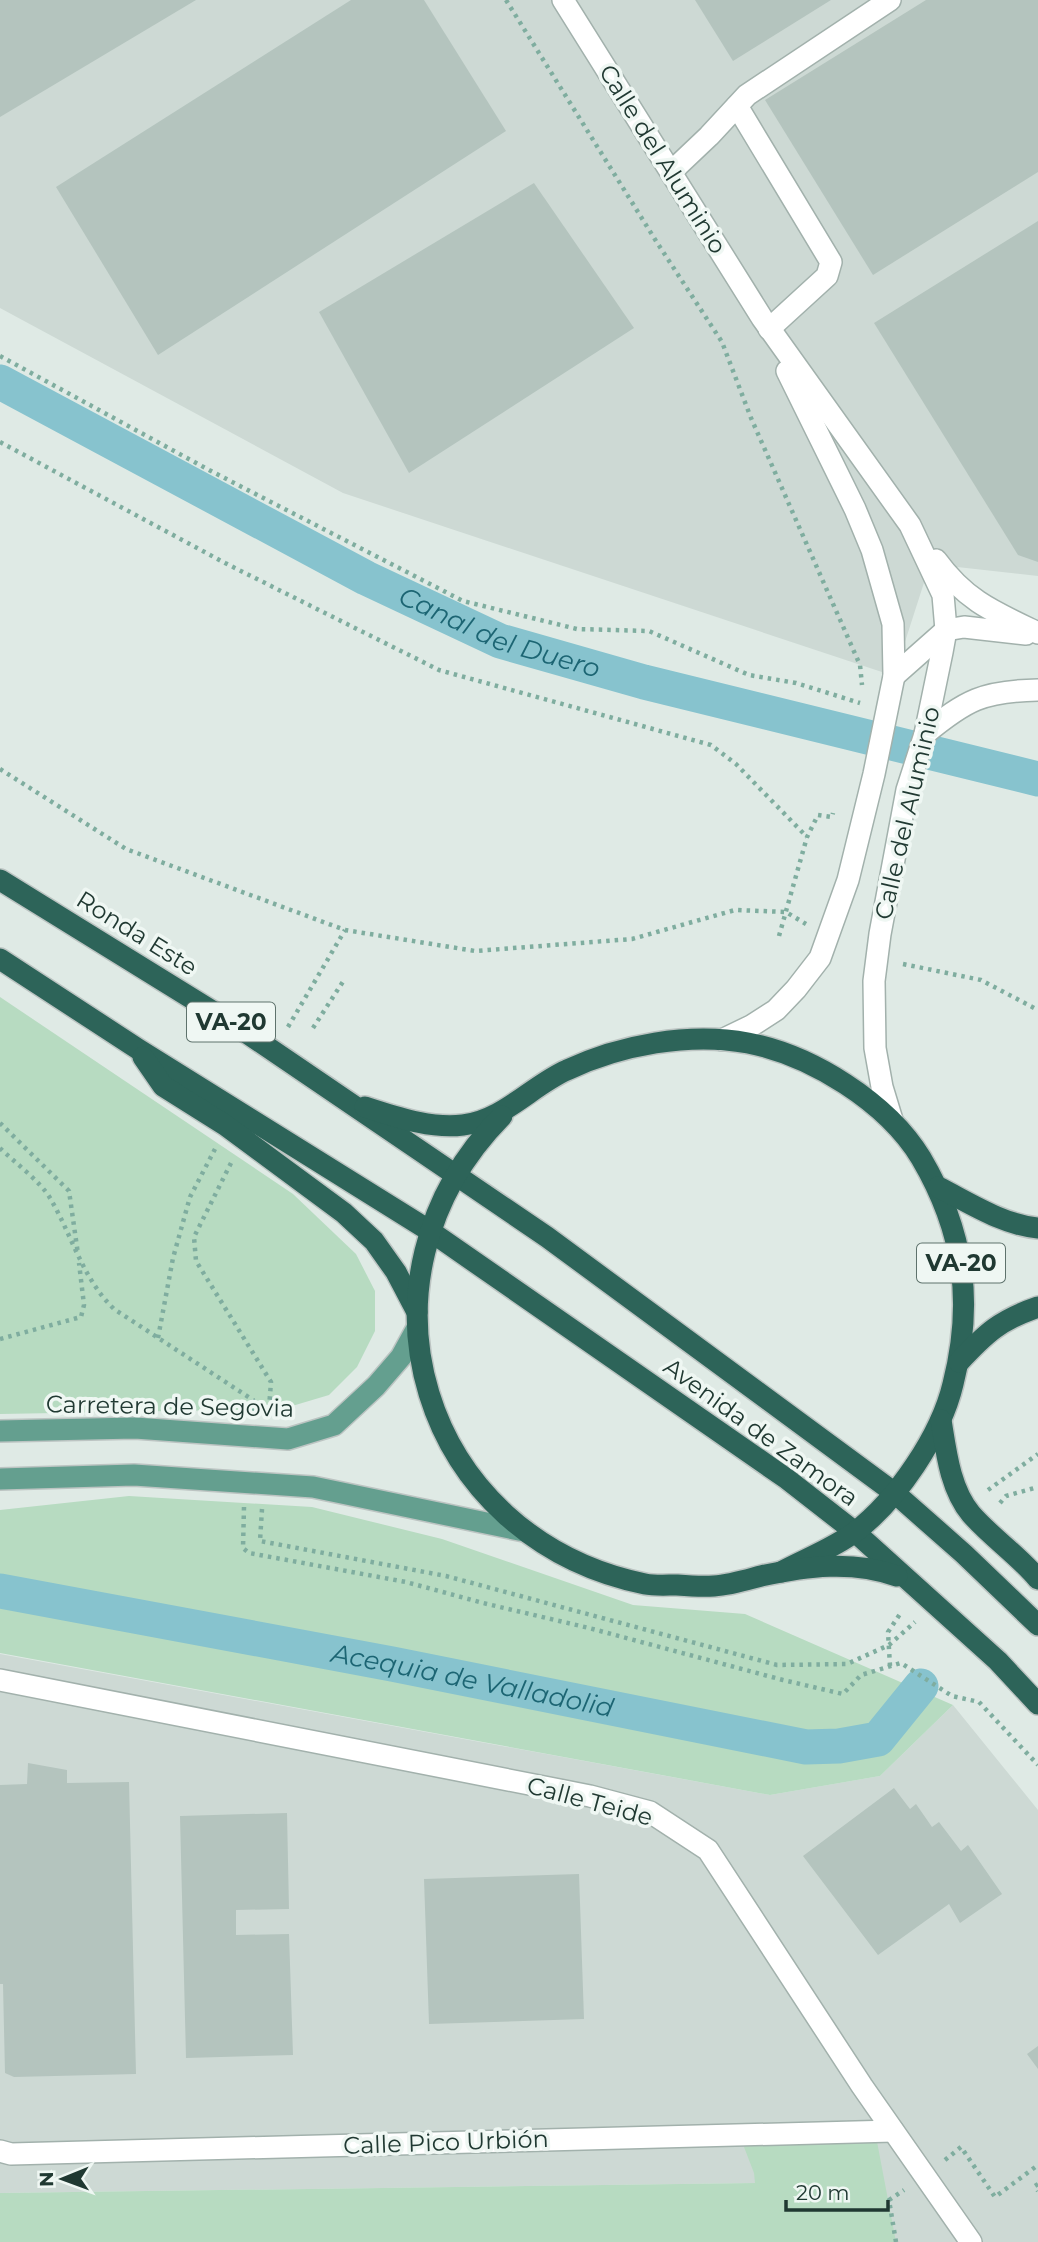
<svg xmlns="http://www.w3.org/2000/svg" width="1038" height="2242" font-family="Montserrat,sans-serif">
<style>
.built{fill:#cdd9d4}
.green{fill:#b7dbc1}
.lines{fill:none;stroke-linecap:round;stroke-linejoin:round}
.canal{stroke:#87c3ce;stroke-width:35}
.building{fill:#b4c4be}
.minor-casing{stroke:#a2b1ac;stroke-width:24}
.major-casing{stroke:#bcc4c2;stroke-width:24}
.highway-casing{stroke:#bcc4c2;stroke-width:24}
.path{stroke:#7fad9f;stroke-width:4.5;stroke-dasharray:3.5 5;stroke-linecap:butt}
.minor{stroke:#fff;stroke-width:21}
.major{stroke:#649f8f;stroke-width:21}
.highway{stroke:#2d6459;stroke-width:21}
.labels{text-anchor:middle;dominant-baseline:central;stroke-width:7;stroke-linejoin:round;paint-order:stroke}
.shield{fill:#eff7f3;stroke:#5e726c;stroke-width:2}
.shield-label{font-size:23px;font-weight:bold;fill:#203932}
.street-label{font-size:24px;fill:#203932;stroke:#eff7f3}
.water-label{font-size:26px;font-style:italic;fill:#1c6573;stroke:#eff7f3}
</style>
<rect width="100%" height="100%" fill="#dfeae5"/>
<g class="built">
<path d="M0,0H1038V576L930,564L894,676L343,493L0,308Z"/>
<path d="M0,1654L770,1795L880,1776L953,1705L1038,1810V2242H764L755,2183L0,2193Z"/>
</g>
<g class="green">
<path d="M0,997L293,1194L356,1254L375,1291V1331L357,1367L329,1395L282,1409L0,1414Z"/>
<path d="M129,1496L312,1507L442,1539L633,1605L745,1614L953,1705L880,1776L770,1795L0,1653V1510Z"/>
<path d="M875,2131L896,2242H0V2193L755,2183L754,2173L739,2134Z"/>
</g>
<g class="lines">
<g class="canal">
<path id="s1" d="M0,382L366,578L500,641L644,682L1038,779"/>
<path id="s2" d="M0,1591L392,1664L806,1747L839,1746L878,1739L921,1686"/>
</g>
</g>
<g class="building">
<path d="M0,0H196L0,117Z"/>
<path d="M351,0H424L506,131L158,355L56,187Z"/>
<path d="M695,0H831L733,61Z"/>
<path d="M926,0H1038V172L873,275L765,100Z"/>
<path d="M534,183L634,328L409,473L319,312Z"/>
<path d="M1038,221V562L1018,555L874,323Z"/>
<path d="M28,1763L67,1770V1783L129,1782L136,2074L14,2077L5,2073L3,1984H0V1785L27,1784Z"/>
<path d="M894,1788L910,1809L916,1804L932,1827L939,1822L961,1851L968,1845L1002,1894L960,1923L949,1904L878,1955L803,1856Z"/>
<path d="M287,1813L289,1909L236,1910V1935L289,1934L293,2055L186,2058L180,1816Z"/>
<path d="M579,1874L584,2019L429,2024L424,1879Z"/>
<path d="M1038,2046V2069L1027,2054Z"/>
</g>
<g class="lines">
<defs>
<g id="minor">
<path d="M563,0L762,318L910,525L943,595L946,630L942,652L925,734L907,790L880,934L874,981L875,1048L882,1087L892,1120"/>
<path d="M737,106L831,262L827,276L769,329"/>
<path d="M671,172L709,136L747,95L890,0"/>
<path d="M936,560C966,601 994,612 1038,633"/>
<path d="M894,676L946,630L964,627L1026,634"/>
<path d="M925,734C966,700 983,691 1038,690"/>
<path d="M722,1040L751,1026L776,1010L796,989L820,958L848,880L874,774L894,676L893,624L872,550L855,509L787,371"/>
<path d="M0,1680L590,1796L650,1812L708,1850L862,2086L971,2242"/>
<path d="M0,2151L11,2154L893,2131"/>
</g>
<g id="major">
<path d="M0,1431L135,1428L288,1439L334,1425L376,1386L401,1357L417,1328"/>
<path d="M0,1479L134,1475L313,1487L524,1531"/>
</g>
<g id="highway">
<path d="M0,880L238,1027L547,1237L896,1494L964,1554L1038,1625"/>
<path d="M0,959L138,1049L430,1231L787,1479L855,1532L998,1661L1038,1704"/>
<path d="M143,1057L163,1086L225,1125L344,1213L374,1241L396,1272L417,1312"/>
<path d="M365,1107C397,1117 430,1129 463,1125C504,1120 531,1086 567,1070C620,1045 689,1032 748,1043C811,1055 887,1102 921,1158C964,1231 974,1302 953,1384C941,1435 897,1500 855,1532C834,1548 805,1559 781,1572"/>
<path d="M502,1116C341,1279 421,1538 645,1584C655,1586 667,1585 677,1585C689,1586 702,1587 714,1586C730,1585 746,1580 761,1576C807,1566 852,1560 897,1576"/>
<path d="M938,1187C968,1202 1003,1225 1038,1228"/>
<path d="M959,1362C986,1333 1000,1320 1038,1307"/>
<path d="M941,1420C946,1451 950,1489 971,1514C991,1537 1018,1555 1038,1579"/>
</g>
</defs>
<use href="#minor" class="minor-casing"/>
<use href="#major" class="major-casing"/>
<use href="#highway" class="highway-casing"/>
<g class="path">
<path d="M506,0L656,241L722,342L751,418L860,665L862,685"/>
<path d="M0,356L209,470L463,601L577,629L649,631L749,675L796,683L860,703"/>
<path d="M0,442L225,563L439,670L711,745L736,764L807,837"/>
<path d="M0,769L126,849L345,930L475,951L632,939L735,910L786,912L806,924"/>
<path d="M779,936L807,837L818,815L832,817L833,813"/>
<path d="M903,964L981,980L1038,1010"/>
<path d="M288,1027L345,930"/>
<path d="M313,1028L344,980"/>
<path d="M0,1123L69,1191L78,1254"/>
<path d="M0,1148C14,1162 40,1181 50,1198C72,1235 82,1278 114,1309L253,1400L252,1411"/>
<path d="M231,1163L194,1237L196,1261L271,1382L269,1408"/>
<path d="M158,1338L173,1258L190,1197L215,1149"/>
<path d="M0,1339L81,1317L84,1305L79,1263"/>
<path d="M988,1490L1038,1454"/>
<path d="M1000,1503L1006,1496L1038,1487"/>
<path d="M244,1507L243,1548L249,1553L406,1582L483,1603L589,1628L783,1680L843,1694L861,1675L901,1663L952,1696L979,1702L1038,1765"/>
<path d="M262,1509L260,1541L446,1576L777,1665L847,1664L889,1645L915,1622"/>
<path d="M890,1666L888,1632L902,1611"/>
<path d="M945,2160L961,2147L995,2197L1038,2165"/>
<path d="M1038,2184L1035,2186L1038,2191"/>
<path d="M896,2242L889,2200L904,2190"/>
</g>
<use href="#minor" class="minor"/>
<use href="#major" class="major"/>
<use href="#highway" class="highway"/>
</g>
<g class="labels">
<g class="shield">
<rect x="187" y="1002.5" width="88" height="39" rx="5"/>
<rect x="917" y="1243.5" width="88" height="39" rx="5"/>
</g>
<g class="shield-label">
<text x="231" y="1022">VA-20</text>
<text x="961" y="1263">VA-20</text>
</g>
<g class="street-label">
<text transform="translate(663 159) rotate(58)">Calle del Aluminio</text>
<text transform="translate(907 813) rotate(-77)">Calle del Aluminio</text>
<text transform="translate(137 933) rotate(32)">Ronda Este</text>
<text transform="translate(170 1406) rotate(1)">Carretera de Segovia</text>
<text transform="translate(761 1432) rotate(36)">Avenida de Zamora</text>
<text transform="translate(590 1801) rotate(15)">Calle Teide</text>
<text transform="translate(446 2142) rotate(-2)">Calle Pico Urbión</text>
</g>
<g class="water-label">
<text stroke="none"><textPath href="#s1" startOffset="560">Canal del Duero</textPath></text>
<text stroke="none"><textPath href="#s2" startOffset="481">Acequia de Valladolid</textPath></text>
</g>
</g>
<g transform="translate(63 2179) rotate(269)" stroke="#eff7f3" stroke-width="5" paint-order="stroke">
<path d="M0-5L12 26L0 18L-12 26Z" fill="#203932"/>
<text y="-10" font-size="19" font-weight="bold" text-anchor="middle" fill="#203932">N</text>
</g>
<path d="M786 2200v10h102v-10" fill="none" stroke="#203932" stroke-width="3.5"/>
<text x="796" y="2200" font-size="21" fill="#203932" stroke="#eff7f3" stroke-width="5" paint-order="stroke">20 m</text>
</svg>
